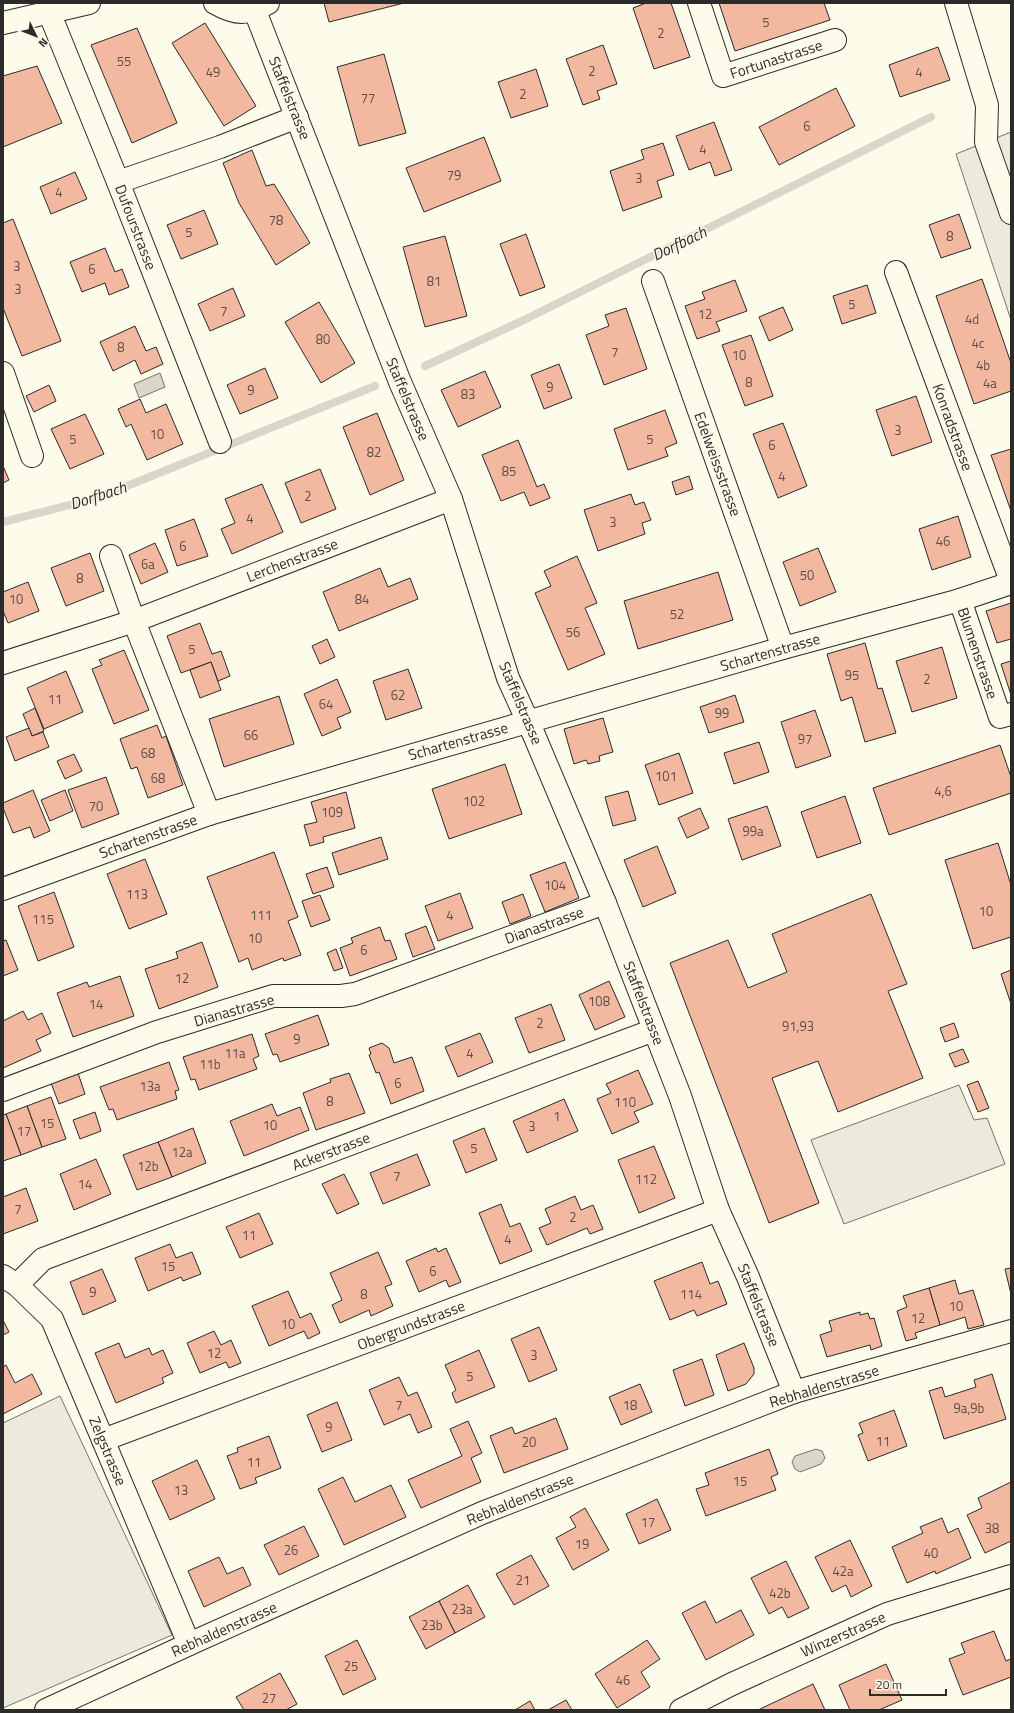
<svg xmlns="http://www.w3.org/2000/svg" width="1014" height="1713" font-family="'Titillium Web',sans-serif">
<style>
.green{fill:#ecebdb;stroke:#74746e}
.parking{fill:#eceadb;stroke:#74746e}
.water{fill:#d8d7c9;stroke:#74746e}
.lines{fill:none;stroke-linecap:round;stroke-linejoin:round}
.stream{stroke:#d8d7c9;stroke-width:8}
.building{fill:#f2b8a0;stroke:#2b2b2b}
.minor-casing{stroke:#2b2b2b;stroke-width:24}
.major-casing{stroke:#2b2b2b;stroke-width:24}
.minor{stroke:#fdfbea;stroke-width:22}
.major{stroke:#fdfbea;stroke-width:22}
.labels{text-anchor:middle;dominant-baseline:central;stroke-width:3;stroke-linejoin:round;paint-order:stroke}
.number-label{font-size:13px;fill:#5d4e48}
.street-label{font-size:15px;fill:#2b2b2b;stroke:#fdfbea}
.water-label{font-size:16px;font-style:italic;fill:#2b2b2b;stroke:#fdfbea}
</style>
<rect width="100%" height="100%" fill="#fdfbea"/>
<g class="green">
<path d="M959,1085L974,1120L987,1118L1005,1164L844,1224L811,1140Z"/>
<path d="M60,1396L172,1635L3,1708V1423Z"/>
</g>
<path class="parking" d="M1011,132V320L956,154Z"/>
<g class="water">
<path d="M160,373L165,387L139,398L134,384Z"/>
<path d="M816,1449L822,1451L825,1458L821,1464L800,1472L795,1469L792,1462L795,1456Z"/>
</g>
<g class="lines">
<g class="stream">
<path d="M425,366L524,320L931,117"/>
<path d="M3,522L97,498L375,386"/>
</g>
</g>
<g class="building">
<path d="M324,3H404L329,22Z"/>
<path d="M646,3H671L690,57L654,69L633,8Z"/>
<path d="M719,3H824L830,20L735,51Z"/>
<path d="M205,23L256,106L224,126L172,43Z"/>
<path d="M137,28L177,123L132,143L91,45Z"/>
<path d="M603,45L617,84L597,91L600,99L583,105L566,59Z"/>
<path d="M938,47L950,80L900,97L889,65Z"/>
<path d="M384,54L406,133L359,146L337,67Z"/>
<path d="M37,66L62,123L3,147V76Z"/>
<path d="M536,69L548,106L511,118L498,82Z"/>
<path d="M836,88L855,126L779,165L759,127Z"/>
<path d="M714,122L732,170L715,176L710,162L689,170L676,136Z"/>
<path d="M484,137L501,181L424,212L406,168Z"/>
<path d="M663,143L674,175L657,181L662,197L623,211L610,171L644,159L641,150Z"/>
<path d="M252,150L266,186L274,184L310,243L276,265L239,203L223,163Z"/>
<path d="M75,172L87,199L51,214L40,187Z"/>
<path d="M204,210L218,244L181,259L167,225Z"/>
<path d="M959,214L971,248L941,258L929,225Z"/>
<path d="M13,219L61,341L22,356L3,308V223Z"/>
<path d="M526,234L545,287L520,296L500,244Z"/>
<path d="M445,236L467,316L425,327L403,247Z"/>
<path d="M105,248L115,272L122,269L129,287L109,295L105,283L82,292L70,262Z"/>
<path d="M982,279L1011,363V391L974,404L936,296Z"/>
<path d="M735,280L747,311L716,322L720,331L697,339L685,306L705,299L702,292Z"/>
<path d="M867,285L876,313L842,324L833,296Z"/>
<path d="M233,288L245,316L210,331L198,304Z"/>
<path d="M319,302L355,363L321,383L285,322Z"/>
<path d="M783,307L793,330L769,341L759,317Z"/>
<path d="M626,308L647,369L604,385L586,335L609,326L605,315Z"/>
<path d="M135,326L146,351L156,347L163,364L141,374L135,360L113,371L100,342Z"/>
<path d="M751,335L773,396L745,406L722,345Z"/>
<path d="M559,364L572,398L544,409L531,375Z"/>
<path d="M265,368L278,398L240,414L227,385Z"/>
<path d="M485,371L501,407L458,427L441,390Z"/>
<path d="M49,385L56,401L34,412L26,396Z"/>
<path d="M916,396L932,442L892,456L876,410Z"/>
<path d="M140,399L146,413L166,404L183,444L147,460L131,424L126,427L118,409Z"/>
<path d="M665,410L677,443L665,448L668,456L628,470L614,429Z"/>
<path d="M377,413L404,480L370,495L343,427Z"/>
<path d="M85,414L104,454L70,469L51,429Z"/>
<path d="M783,423L807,486L778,498L753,434Z"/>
<path d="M518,440L537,487L544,484L550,498L530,506L524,492L501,501L482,455Z"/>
<path d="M1011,449V511L991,455Z"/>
<path d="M3,466L9,480L3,483Z"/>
<path d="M320,469L336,509L301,523L285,483Z"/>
<path d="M689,476L693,489L676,495L672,482Z"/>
<path d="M262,484L283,532L232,554L221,529L235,523L225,499Z"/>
<path d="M631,494L635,505L644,502L651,520L642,523L645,534L598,551L584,510Z"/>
<path d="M958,516L971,557L932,570L919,529Z"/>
<path d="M194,519L208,556L177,566L165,530Z"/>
<path d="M155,543L168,572L141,584L129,555Z"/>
<path d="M818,548L836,592L800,606L783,562Z"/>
<path d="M90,553L104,591L66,606L51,568Z"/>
<path d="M577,556L597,603L585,608L605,654L568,670L535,593L551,586L544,571Z"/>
<path d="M380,568L388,587L410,578L418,599L339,631L323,592Z"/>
<path d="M718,572L733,620L638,649L624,601Z"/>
<path d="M28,582L39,611L8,623L3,611V592Z"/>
<path d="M1011,603V639L997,643L986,611Z"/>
<path d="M200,623L212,654L221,651L230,676L218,681L211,662L181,673L167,636Z"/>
<path d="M327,639L335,657L320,664L312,646Z"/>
<path d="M865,643L878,689L882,688L896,733L865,742L852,697L841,701L827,654Z"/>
<path d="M942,647L957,698L912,712L896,661Z"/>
<path d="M124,650L149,710L114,724L92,669L102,665L99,660Z"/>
<path d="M1011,661V695L1001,664Z"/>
<path d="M211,662L221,690L200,698L190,670Z"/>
<path d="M408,669L422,708L386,720L373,681Z"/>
<path d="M66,671L83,712L44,729L27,688Z"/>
<path d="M337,679L351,712L337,718L341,728L322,736L304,694Z"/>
<path d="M735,695L744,722L709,733L700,707Z"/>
<path d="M279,696L294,744L224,767L209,719Z"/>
<path d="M35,708L44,731L32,736L23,714Z"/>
<path d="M815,710L831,756L796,768L781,722Z"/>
<path d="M603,718L613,752L599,756L600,761L588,764L586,760L574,764L564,729Z"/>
<path d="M157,725L162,738L166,736L183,785L148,798L137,767L131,769L120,739Z"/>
<path d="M29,728L32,736L43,732L49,747L15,761L6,737Z"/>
<path d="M759,742L769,772L734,784L724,753Z"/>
<path d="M1000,745L1011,777V793L889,835L873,788Z"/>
<path d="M679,753L693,793L659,805L645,765Z"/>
<path d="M74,754L82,771L65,779L57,761Z"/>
<path d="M505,764L522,814L449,839L432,789Z"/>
<path d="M106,777L119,814L82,828L68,790Z"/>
<path d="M33,790L50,831L34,838L30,827L13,833L3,808V803Z"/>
<path d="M65,790L73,811L50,821L41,800Z"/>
<path d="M628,791L636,820L613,826L605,797Z"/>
<path d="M346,792L355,828L323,837L324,842L310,846L304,825L317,822L311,802Z"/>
<path d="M845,796L861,843L817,858L801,812Z"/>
<path d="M767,806L781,846L742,860L728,819Z"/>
<path d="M700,808L709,828L687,838L678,818Z"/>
<path d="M381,837L388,859L339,875L332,853Z"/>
<path d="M998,843L1011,885V937L973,949L945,860Z"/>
<path d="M657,846L676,893L643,907L624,860Z"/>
<path d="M274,852L298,917L288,921L301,955L284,961L283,958L252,970L248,958L239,962L207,877Z"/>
<path d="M145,859L167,914L129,929L107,874Z"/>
<path d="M565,862L579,898L545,912L530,875Z"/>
<path d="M327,867L334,887L313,894L306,874Z"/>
<path d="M54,892L74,947L38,961L18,906Z"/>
<path d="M460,893L473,928L438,941L425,906Z"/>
<path d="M523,894L531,916L510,924L502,902Z"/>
<path d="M871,894L907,984L888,991L923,1078L838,1112L818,1061L772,1078L819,1203L769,1223L670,963L728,940L748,988L787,972L772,934Z"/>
<path d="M320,895L330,920L311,927L302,901Z"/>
<path d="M426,926L435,949L413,957L405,934Z"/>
<path d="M380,927L385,941L390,940L397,959L350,976L340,948L353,943L351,938Z"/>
<path d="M6,940L18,970L3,976V941Z"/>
<path d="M202,942L218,987L159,1009L145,969L178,958L176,952Z"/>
<path d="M336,949L343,968L334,971L327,953Z"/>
<path d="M1011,970V1004L1001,974Z"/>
<path d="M120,976L134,1016L73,1037L57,993L87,982L89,987Z"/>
<path d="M609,981L625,1017L595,1030L579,995Z"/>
<path d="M551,1004L565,1040L529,1053L515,1018Z"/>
<path d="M23,1011L28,1020L42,1013L51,1033L36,1040L41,1051L3,1068V1021Z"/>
<path d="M318,1015L329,1045L280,1062L277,1054L273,1055L265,1034Z"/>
<path d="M954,1023L959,1037L945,1042L940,1028Z"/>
<path d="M480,1033L493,1062L458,1077L445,1047Z"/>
<path d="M252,1034L259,1056L253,1059L257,1069L199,1090L195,1079L191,1080L183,1057Z"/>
<path d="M382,1043L389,1048L394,1063L412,1057L424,1091L391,1104L379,1072L376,1073L369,1055L371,1054L369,1048Z"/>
<path d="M963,1049L969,1062L955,1067L949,1054Z"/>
<path d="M169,1062L179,1090L175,1091L177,1099L117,1120L113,1109L109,1110L100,1087Z"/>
<path d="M638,1070L653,1104L634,1112L639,1122L612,1134L597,1099L611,1093L606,1084Z"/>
<path d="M78,1073L85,1094L59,1104L51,1083Z"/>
<path d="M349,1073L365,1113L316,1130L303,1093L331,1082L330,1079Z"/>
<path d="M978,1081L989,1108L978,1112L967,1085Z"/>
<path d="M51,1097L66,1139L42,1147L27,1106Z"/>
<path d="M564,1099L578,1131L527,1153L513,1121Z"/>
<path d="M272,1104L277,1116L300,1107L309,1130L244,1156L230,1121Z"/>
<path d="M27,1106L42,1147L21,1155L6,1114Z"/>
<path d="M95,1112L101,1131L80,1139L73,1120Z"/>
<path d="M6,1114L21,1155L3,1161V1115Z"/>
<path d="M193,1128L206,1163L172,1177L158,1142Z"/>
<path d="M484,1128L497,1160L466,1173L453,1141Z"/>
<path d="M158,1142L172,1177L137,1190L123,1155Z"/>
<path d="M654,1146L675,1198L639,1213L618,1160Z"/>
<path d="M417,1154L430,1185L383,1204L370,1173Z"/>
<path d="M96,1159L111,1194L74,1210L60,1174Z"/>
<path d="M344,1174L359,1204L337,1214L322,1184Z"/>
<path d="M26,1188L38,1221L3,1234V1197Z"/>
<path d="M575,1196L581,1210L593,1205L603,1229L590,1234L587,1228L547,1245L539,1228L551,1223L545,1209Z"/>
<path d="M501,1204L510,1227L520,1223L532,1251L500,1264L479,1213Z"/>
<path d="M259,1213L273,1244L240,1258L226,1227Z"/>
<path d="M170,1244L176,1258L192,1252L201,1274L183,1281L181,1277L148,1291L135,1258Z"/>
<path d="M436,1248L438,1252L446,1248L461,1282L449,1287L446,1280L419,1292L406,1261Z"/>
<path d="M378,1252L392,1284L385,1287L393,1306L371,1316L369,1310L340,1323L332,1305L342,1300L330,1273Z"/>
<path d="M702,1262L710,1284L718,1281L727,1304L697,1316L694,1310L670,1320L654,1281Z"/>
<path d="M1011,1268V1294L1005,1269Z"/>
<path d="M102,1269L116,1301L83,1315L70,1282Z"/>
<path d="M955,1280L959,1294L973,1290L984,1325L968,1329L965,1317L940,1325L929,1288Z"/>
<path d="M929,1288L940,1325L915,1333L917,1338L906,1341L897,1311L907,1307L903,1296Z"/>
<path d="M288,1291L300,1318L311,1313L320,1333L308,1339L304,1331L269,1346L252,1306Z"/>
<path d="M860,1312V1315L868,1313L870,1319L874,1318L882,1346L871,1350L870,1345L827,1357L820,1335L832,1331L829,1321Z"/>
<path d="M3,1320L9,1332L3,1335Z"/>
<path d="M539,1327L557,1370L529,1382L511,1339Z"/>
<path d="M214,1331L221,1345L231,1340L241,1363L229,1368L226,1362L200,1373L187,1343Z"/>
<path d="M119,1343L125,1358L149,1348L152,1355L163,1350L173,1373L162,1378L164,1383L116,1403L95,1353Z"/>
<path d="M744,1343L754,1368V1374L746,1384L728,1391L716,1355Z"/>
<path d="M479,1350L495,1387L456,1403L452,1393L456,1390L445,1365Z"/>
<path d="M702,1359L714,1395L685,1406L673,1370Z"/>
<path d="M6,1365L15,1383L32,1374L42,1394L3,1414V1367Z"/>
<path d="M992,1374L1006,1419L944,1439L929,1391L942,1387L945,1397L976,1387L974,1380Z"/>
<path d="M399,1377L408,1396L417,1392L432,1427L418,1433L410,1414L384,1425L369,1390Z"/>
<path d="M640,1384L652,1412L621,1425L609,1397Z"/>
<path d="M337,1402L352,1440L322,1452L307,1415Z"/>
<path d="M894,1410L907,1446L868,1461L858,1435L863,1433L859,1423Z"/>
<path d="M556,1418L568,1449L504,1473L490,1436L512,1427L515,1434Z"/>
<path d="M468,1421L482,1453L471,1458L481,1482L421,1508L408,1480L462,1456L450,1429Z"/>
<path d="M269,1436L281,1468L255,1478L257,1483L240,1489L227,1456L238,1452L237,1448Z"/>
<path d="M769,1449L778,1474L771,1477L776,1490L706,1516L696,1489L709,1485L705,1473Z"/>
<path d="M197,1460L215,1499L170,1520L152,1481Z"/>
<path d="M343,1477L355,1502L391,1485L406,1517L344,1545L318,1489Z"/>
<path d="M1011,1482V1541L985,1553L967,1515L982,1508L978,1498Z"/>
<path d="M657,1499L671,1530L639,1544L626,1514Z"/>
<path d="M585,1508L609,1550L573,1570L556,1538L576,1527L570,1517Z"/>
<path d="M942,1518L948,1533L958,1528L971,1558L936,1574L935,1571L907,1583L892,1547L923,1533L920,1527Z"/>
<path d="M304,1526L319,1556L279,1575L264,1545Z"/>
<path d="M850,1540L872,1586L851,1597L846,1585L832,1592L815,1557Z"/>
<path d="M531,1555L549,1586L514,1605L496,1574Z"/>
<path d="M219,1557L227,1574L243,1567L251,1585L204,1607L188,1571Z"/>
<path d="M786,1561L809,1608L788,1618L782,1607L769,1614L751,1578Z"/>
<path d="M468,1585L485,1617L455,1633L439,1601Z"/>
<path d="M439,1601L455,1633L426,1649L409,1617Z"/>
<path d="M705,1601L716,1623L741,1610L754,1635L706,1660L682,1613Z"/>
<path d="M994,1631L1006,1661L1011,1659V1677L963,1695L949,1659L965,1653L961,1643Z"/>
<path d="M357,1640L376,1679L343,1695L325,1656Z"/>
<path d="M647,1640L660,1659L641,1672L650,1687L617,1708L595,1674Z"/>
<path d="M886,1664L902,1700L879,1710H850L839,1685Z"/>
<path d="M280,1673L297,1704L286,1710H244L236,1697Z"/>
<path d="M813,1684L825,1710H758Z"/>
<path d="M566,1700L572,1710H548Z"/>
<path d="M530,1701L535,1710H515Z"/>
</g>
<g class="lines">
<defs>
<g id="minor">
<path d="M699,3L723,76L835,40"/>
<path d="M956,3L987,105L986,142L1011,213"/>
<path d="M255,11L400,382L451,499L508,678L534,735L605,903L680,1096L718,1210L748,1277L794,1392"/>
<path d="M49,12L118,182L220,442"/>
<path d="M118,182L220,147L297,117"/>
<path d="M896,272L1011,581"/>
<path d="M653,281L783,648"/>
<path d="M3,373L32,456"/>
<path d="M111,556L134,621L209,814"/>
<path d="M960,600L1000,717L1011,714"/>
<path d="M3,663L134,621L451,499"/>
<path d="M3,889L209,814L783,648L960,600L1011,583"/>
<path d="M3,1090L157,1032L273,996H341L355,994L605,903"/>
<path d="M3,1276L17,1285L52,1319L189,1644"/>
<path d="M17,1285L43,1259L654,1030"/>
<path d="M103,1440L718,1210"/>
<path d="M46,1710L196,1641L482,1513L794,1392L1011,1331"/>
<path d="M681,1710L732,1684L887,1614L1011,1576"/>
</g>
<g id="major">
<path d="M215,3C236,15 247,15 268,3"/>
<path d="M3,23L89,3"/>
</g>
</defs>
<use href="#minor" class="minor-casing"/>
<use href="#major" class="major-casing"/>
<use href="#minor" class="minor"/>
<use href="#major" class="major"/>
</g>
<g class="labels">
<g class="number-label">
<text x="766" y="22">5</text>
<text x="661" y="33">2</text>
<text x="124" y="61">55</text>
<text x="592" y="71">2</text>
<text x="213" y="72">49</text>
<text x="919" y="72">4</text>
<text x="523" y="94">2</text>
<text x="368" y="98">77</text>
<text x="807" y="126">6</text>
<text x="703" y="149">4</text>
<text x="454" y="175">79</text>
<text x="639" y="178">3</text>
<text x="59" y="192">4</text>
<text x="276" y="220">78</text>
<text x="189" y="232">5</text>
<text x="950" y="236">8</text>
<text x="17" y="266">3</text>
<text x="92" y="269">6</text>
<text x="434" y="281">81</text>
<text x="18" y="289">3</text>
<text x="852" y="304">5</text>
<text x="224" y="311">7</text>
<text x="705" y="314">12</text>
<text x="972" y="319">4d</text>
<text x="323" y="339">80</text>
<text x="978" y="343">4c</text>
<text x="121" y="347">8</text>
<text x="615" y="352">7</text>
<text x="739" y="355">10</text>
<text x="983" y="365">4b</text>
<text x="749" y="382">8</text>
<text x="990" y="383">4a</text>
<text x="550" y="387">9</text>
<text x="251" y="390">9</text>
<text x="468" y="394">83</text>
<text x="898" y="430">3</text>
<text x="157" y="434">10</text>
<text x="73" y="439">5</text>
<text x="650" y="439">5</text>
<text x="772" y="445">6</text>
<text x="374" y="452">82</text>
<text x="509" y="471">85</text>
<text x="782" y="476">4</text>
<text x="308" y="496">2</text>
<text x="250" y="518">4</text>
<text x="613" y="522">3</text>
<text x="943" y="541">46</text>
<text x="183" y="546">6</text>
<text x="148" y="564">6a</text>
<text x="807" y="575">50</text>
<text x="80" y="578">8</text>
<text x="16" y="599">10</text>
<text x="362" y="599">84</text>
<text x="677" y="614">52</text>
<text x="573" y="632">56</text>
<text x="192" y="649">5</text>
<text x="852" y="675">95</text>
<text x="927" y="679">2</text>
<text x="398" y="695">62</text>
<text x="55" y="699">11</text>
<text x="326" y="704">64</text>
<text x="722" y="713">99</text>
<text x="251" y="735">66</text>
<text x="805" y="739">97</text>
<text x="148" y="753">68</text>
<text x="666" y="776">101</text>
<text x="158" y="778">68</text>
<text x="943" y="791">4,6</text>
<text x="474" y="801">102</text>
<text x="96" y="806">70</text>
<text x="332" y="812">109</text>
<text x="753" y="831">99a</text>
<text x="555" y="885">104</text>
<text x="137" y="894">113</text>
<text x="986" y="911">10</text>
<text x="261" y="915">111</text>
<text x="450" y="915">4</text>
<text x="43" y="919">115</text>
<text x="255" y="938">10</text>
<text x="364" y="950">6</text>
<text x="182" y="978">12</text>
<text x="599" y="1001">108</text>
<text x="96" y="1004">14</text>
<text x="540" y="1023">2</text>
<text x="798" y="1026">91,93</text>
<text x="297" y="1039">9</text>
<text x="235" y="1053">11a</text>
<text x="470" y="1053">4</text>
<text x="210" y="1064">11b</text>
<text x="398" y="1083">6</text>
<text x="150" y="1086">13a</text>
<text x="330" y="1101">8</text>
<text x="625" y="1102">110</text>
<text x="557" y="1116">1</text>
<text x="47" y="1123">15</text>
<text x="270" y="1125">10</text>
<text x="532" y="1126">3</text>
<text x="24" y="1131">17</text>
<text x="474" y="1148">5</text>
<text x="182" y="1152">12a</text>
<text x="148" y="1166">12b</text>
<text x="397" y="1176">7</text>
<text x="646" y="1179">112</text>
<text x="85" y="1184">14</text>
<text x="18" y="1209">7</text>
<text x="573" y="1217">2</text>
<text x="249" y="1235">11</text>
<text x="508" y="1239">4</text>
<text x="168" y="1266">15</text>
<text x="433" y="1271">6</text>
<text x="93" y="1292">9</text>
<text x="364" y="1294">8</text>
<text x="691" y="1294">114</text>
<text x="956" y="1306">10</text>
<text x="918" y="1318">12</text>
<text x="288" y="1324">10</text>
<text x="214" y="1353">12</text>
<text x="534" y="1355">3</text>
<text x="470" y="1376">5</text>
<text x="399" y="1405">7</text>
<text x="630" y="1405">18</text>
<text x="969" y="1408">9a,9b</text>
<text x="329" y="1427">9</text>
<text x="883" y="1441">11</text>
<text x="529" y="1442">20</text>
<text x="254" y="1462">11</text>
<text x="740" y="1481">15</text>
<text x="181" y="1490">13</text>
<text x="648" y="1522">17</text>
<text x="992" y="1528">38</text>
<text x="582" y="1544">19</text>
<text x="291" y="1550">26</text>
<text x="931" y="1553">40</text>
<text x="843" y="1571">42a</text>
<text x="523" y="1580">21</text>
<text x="780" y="1593">42b</text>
<text x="462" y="1609">23a</text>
<text x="432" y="1625">23b</text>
<text x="351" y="1666">25</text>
<text x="623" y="1680">46</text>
<text x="269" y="1698">27</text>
</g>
<g class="street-label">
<text transform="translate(776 59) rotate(-18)">Fortunastrasse</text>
<text transform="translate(290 98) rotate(68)">Staffelstrasse</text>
<text transform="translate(136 227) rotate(69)">Dufourstrasse</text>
<text transform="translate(408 399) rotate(67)">Staffelstrasse</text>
<text transform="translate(953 427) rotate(70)">Konradstrasse</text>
<text transform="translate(718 464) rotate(70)">Edelweissstrasse</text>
<text transform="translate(292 560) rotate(-21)">Lerchenstrasse</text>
<text transform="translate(770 652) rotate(-16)">Schartenstrasse</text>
<text transform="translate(978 653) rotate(71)">Blumenstrasse</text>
<text transform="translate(521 703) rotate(67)">Staffelstrasse</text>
<text transform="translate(458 741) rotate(-16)">Schartenstrasse</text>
<text transform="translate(148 836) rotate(-20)">Schartenstrasse</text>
<text transform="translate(544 925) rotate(-20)">Dianastrasse</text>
<text transform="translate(644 1003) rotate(69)">Staffelstrasse</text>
<text transform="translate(234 1010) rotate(-16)">Dianastrasse</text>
<text transform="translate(331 1151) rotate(-21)">Ackerstrasse</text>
<text transform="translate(759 1305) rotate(68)">Staffelstrasse</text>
<text transform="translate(411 1325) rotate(-21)">Obergrundstrasse</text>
<text transform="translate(824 1386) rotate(-17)">Rebhaldenstrasse</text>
<text transform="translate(108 1451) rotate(67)">Zelgstrasse</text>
<text transform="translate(520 1499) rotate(-22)">Rebhaldenstrasse</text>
<text transform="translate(224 1629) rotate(-24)">Rebhaldenstrasse</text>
<text transform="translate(843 1634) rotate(-24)">Winzerstrasse</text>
</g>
<g class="water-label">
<text transform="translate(679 243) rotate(-26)">Dorfbach</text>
<text transform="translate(98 495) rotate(-18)">Dorfbach</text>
</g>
</g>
<rect width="1014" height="1713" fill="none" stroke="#2b2b2b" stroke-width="8"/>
<g transform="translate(36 36) rotate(133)" stroke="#fdfbea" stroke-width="3" paint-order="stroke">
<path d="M0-3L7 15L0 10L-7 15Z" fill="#2b2b2b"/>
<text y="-6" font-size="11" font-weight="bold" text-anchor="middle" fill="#2b2b2b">N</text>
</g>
<path d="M870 1689v6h76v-6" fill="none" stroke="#2b2b2b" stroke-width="2"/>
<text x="876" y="1689" font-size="12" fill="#2b2b2b" stroke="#fdfbea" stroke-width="3" paint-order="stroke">20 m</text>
</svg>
